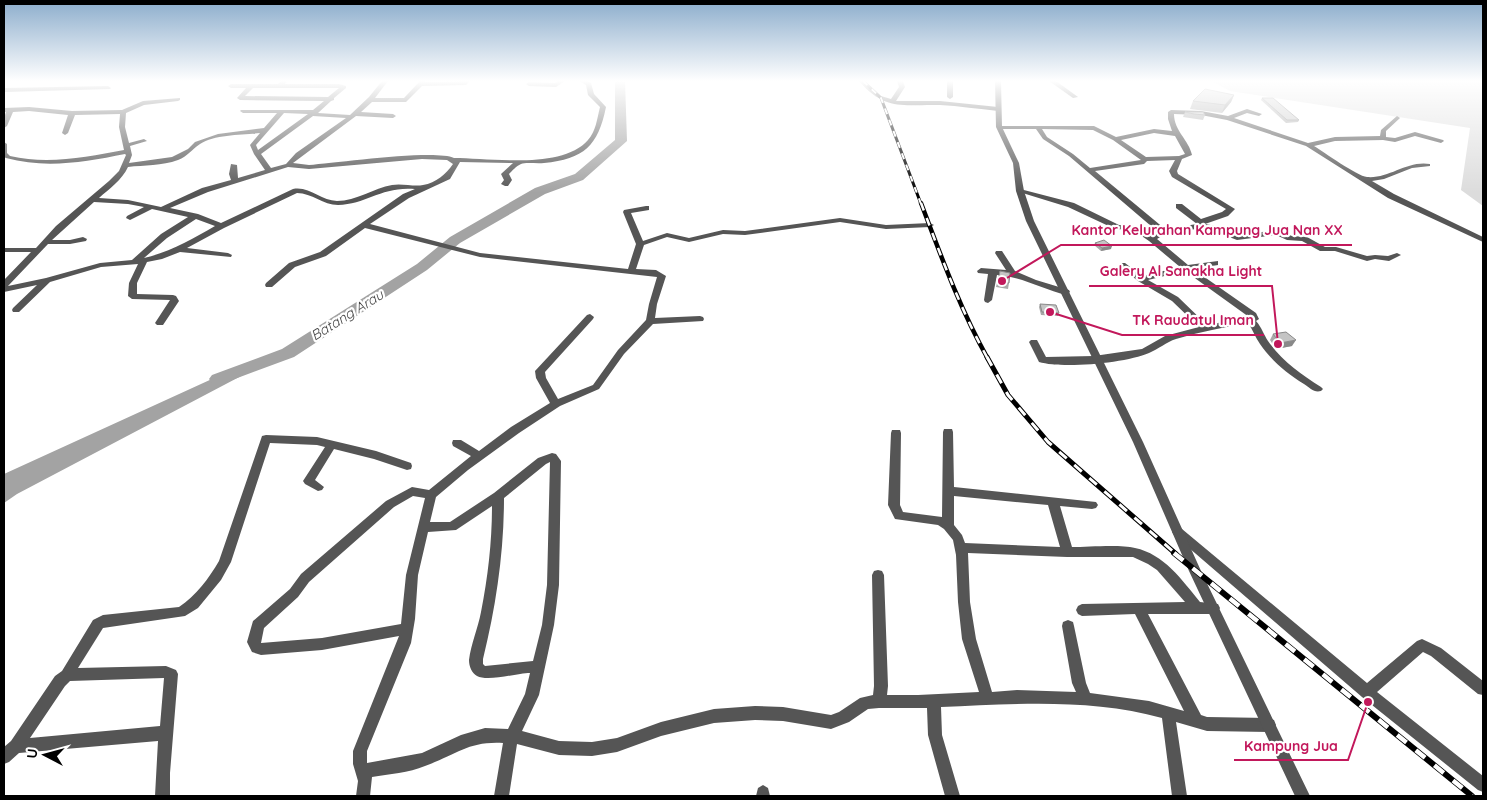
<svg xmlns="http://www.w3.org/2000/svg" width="1487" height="800" font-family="Quicksand,sans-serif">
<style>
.green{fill:#dcdcdc}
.water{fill:#a3a3a3}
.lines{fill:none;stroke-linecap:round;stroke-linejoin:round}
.river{fill:#a3a3a3;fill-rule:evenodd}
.minor{fill:#555;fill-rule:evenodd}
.tertiary{fill:#555;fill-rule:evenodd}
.rail-far3-casing{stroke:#000;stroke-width:3}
.rail-far2-casing{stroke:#000;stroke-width:4.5}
.rail-far1-casing{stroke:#000;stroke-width:5}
.rail-casing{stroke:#000;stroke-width:6}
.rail-far3{stroke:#fff;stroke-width:2;stroke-dasharray:6;stroke-linecap:butt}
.rail-far2{stroke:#fff;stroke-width:2.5;stroke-dasharray:8;stroke-linecap:butt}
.rail-far1{stroke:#fff;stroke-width:3;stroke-dasharray:10;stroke-linecap:butt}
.rail{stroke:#fff;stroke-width:4.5;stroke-dasharray:12;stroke-linecap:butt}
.wall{fill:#a9a9a9}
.shaded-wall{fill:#898989}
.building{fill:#c4c4c4;stroke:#898989}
.labels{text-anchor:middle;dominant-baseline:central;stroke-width:4.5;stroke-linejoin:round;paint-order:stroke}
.water-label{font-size:14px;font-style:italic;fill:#444;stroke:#fff}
.leader{fill:none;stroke:#c2185b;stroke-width:2}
.callout-dot{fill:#c2185b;stroke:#fff;stroke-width:2}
.callout-label{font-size:14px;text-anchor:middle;font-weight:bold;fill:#c2185b;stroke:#fff;stroke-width:4.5;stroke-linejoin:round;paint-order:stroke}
</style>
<rect width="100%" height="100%" fill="#fff"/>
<path class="green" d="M1211,81H1483V206L1461,190L1470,128L1230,91Z"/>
<path class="water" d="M236,368L243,375L17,494L4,503V474Z"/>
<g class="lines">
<path class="river" d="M615,81H625L627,141L583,180L545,194L460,243L427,270L294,357L224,383L218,385L212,383L209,379L212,375L282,349L417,264L450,237L535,188L575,174L615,140Z"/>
<g class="minor">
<path d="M281,81H287L285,84H339L346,86V88L334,98V100L331,101L318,113L350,115L369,97L382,81H388L375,98H404L420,81H426L425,82L470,81L466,85L422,86L406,102H372L361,112L393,114L396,116L393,118L356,116L293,163L309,165C336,163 435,149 454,158C490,158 562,170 588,140C596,131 597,119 600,107L588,95L586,85L579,81H587L591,83L594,94L606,107C598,146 584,159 544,163C537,164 526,162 521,164C516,166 512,171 509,174L512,180L508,186H505L501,184L504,180L501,174L513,163L460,162L450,179L409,198L370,224L480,253L628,269L636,244L623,212L624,210L646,206H649V210L631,213L643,241L667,233L689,238L723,230L745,231L840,218L886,225L930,223L934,225L930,227L886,229L840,222L745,235L723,234L689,242L667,237L644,245L636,269L656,270L666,276L657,304L655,318L700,316L703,317L704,319L703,321L653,324L624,354L599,389L560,406L519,433L468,470L436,497L430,522H450L494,493L538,458L552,453L556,454L561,461L559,585L554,625L539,695L522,731L559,741L592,742L617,738L661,722L714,709L755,706L783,707L831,715L839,712L860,698L873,695L874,686L872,575L874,571L878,570L882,571L884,575L888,686L887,695H918L979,692L962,639L958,602L956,555L953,540L944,529L938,525L895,519L888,505L891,433L892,430H900L901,433L900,505L903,512L942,517L943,432L944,429H952L953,432L954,487L1096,502L1098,505L1096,508L1092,509L1060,506L1072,547C1088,547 1120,544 1135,548C1164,554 1182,580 1200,602L1218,604L1220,608L1218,612L1214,614H1148L1201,715L1207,717L1269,718L1274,720L1276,725L1274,730L1269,732L1207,731L1176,722L1187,796H1172L1162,718C1090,698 1014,704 941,707L942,735L960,796H945L928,735L927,708H879L868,709L849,722L831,729L783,721L755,720L714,723L661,736L617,752L592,756L559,755L517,744L509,796H494L503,743C468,741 456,755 425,766C409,773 389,774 372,777L370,796H356L358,781L353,764V751L399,636L322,650L261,655L252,652L247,642L253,621L290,589L301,574L386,501L412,487L429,490L471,456L453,446L452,443L453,440H461L479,451L511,427L550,403L536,378L535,371L587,315L590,314L594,317L593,319L545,372L546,378L558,399L593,385L618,350L646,320L649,304L657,277L480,257L365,228L326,256L295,267L272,287H266L265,285L266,283L289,263L320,252L403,194L415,189C382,186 367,204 338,205C323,205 312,193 297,193L224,228L187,248L228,253L232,255L231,257L180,252L162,259L147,262L137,283V294L173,295L176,296L179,301L163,325H157L155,323L170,300L132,299L128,296L129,283L138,264L101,267L50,282L19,312H13L12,310L13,308L37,285L4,292V280L31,252H4V248H36L56,226L109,181L119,171L126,155L125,154C85,162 46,169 6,158L4,157V142L7,144V153L10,156C48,165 87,157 124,150L119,127L120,114L75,115L68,133L65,135L62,133L68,115L29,111L13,112L7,126L4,128V118L6,112H4V108L29,107L72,111L122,110L143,101L180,98V100L178,101L144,105L126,113L125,127L129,143L144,139L147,141L130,146L132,155L129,163L172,157L188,149L195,142L218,134L264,128L277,113H243L240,111L241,110H313L324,101L240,100L237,98L246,88H231L228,86L231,84H278ZM253,88H339L328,97L245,96ZM284,113L308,114L258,150L256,145ZM313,116L346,118L296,153L286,164L271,168L261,154ZM260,133L250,145L254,154L265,170L238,178L237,165L231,164L229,174L231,180L202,188L161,207L128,200L99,198C109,189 122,180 128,167C144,165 162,166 178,160C188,156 191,150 200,144C215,134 243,135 260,133ZM422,159L447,160L453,164C446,174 436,183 423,185C414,187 402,183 392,185C374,188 356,201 337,201C321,201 310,186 293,189L221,223L198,214L170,208L208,192L288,167L309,169ZM94,202L128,204L144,207L127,216L126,218L130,220L152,209L188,217L161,234L132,260L100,263L46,278L8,286L48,244H70L86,241L87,239L83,237L70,240H52ZM196,219L215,226C192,239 170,252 144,258L167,238ZM550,462L547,585L542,625L533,661L485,666L483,664V659C496,606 504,553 504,498L546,464ZM413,496L425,498L406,575L401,624L322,638L261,643L264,628L298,597L309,582L394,507ZM954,496L1048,505L1060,547L965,543L962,535L954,525ZM492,506C492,541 488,577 481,612C478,628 471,644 469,660C469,667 472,673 477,676C488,682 517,673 530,673L525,694L508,729L485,728L461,735L422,753L367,763V751L411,643L415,619L418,575L428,532L456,530ZM968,553L1067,557H1133L1148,564L1157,570L1185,602L1082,604L1078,606L1076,610L1078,614L1082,616L1135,614L1184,711L1149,701L1090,693L1086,683L1074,626L1073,622L1068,620L1063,622L1062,626L1072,683L1076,692L1017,690L992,692L976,639L970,602Z"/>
<path d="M558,81H565L556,87L529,86L526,84L529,82L555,83Z"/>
<path d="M859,81H865L881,96L891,99L899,87L897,81H903L905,87L896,101H940L998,107L1001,109L998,111C979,109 959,106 940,105C904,104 886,112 859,81Z"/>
<path d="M947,81H953V97L950,99L947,97Z"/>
<path d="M1049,81H1056L1078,97L1073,98Z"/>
<path d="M108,86L111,88L110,89L4,92V88Z"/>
<path d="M1247,109L1262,114L1259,116L1247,113L1234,118L1308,143L1335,137L1380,136L1381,130L1397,116L1400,118L1386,131V137L1395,138L1415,132L1443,140L1444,141L1441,143L1415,136L1395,142L1383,140L1335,141L1314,146C1324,152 1357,176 1367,177C1389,179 1407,160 1430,164V166L1412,168L1384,179L1372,181L1394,194L1483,237V242L1388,198L1306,146L1227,120L1201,115L1174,114C1174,131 1189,140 1192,155L1182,159L1177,171L1178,174L1235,209L1228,216L1205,224L1216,226L1238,235L1277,230L1292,236L1307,237L1325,247H1336L1367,256L1375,255L1388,256L1397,253L1401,255L1389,261L1375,259L1367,261L1335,251H1320L1302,241L1287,240L1276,235L1237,240L1211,230L1202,228L1165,234L1157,239L1188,265L1218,261V265L1193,269L1256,313L1259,319L1256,321C1262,328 1264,335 1268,341C1283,362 1301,374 1321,387L1323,389L1321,391C1314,393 1310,388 1304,384C1286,373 1272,361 1260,344C1255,337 1253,330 1248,323C1224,327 1200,332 1176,339C1166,342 1159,349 1149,353C1126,363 1063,369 1039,362L1029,342L1031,340H1037L1046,357L1094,356L1135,350L1142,349L1165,336L1199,327L1172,301L1138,281L1118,265L1122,263H1125L1142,276L1180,267L1149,241L1133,230L1115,229L1068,207L1016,191L1020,189L1074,203L1119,225L1138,226L1152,236L1158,232L1069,156L1043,139L1036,129H999L997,128V126H1094L1116,137L1154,129L1172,131L1168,119V112L1171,110L1201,111L1228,116ZM1042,129L1093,130L1113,140L1141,160L1090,168L1073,154L1047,137ZM1154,133L1175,136L1185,154L1179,156L1146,157L1121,140ZM1175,160L1169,171L1172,177L1226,209L1222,212L1201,219L1182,204H1176V208L1197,224L1165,229L1095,171L1144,164L1147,161ZM1185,271L1249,317H1250L1207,325L1178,297L1148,280Z"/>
<path d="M996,251H1002L1015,271L1036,280L1069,290L1070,292L1066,295C1043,289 1019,276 997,275L992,300L988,303L985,302L984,300L988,274L978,273L977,271L981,268L1006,270L995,253Z"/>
<path d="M266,435L317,437L376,451L411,463L412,466L411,469L407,470L374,459L334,449L315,480L324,487L322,490L318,491L305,484L303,481L325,447L317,445L270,443L231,562L221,580L198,608L185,616L103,628L78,668L166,666L176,670L178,674L170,773V796H155L158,741L19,753L9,762L4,764V747L11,741L55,676L62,671L93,620L103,615L179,607C196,596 209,578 219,561L261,439L262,436ZM164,678L160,726L30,738L65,686L70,681Z"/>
<path d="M1178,527L1182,529L1367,683L1417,641L1422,639L1441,648L1483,681V695L1478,694L1431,656L1423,652L1377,692L1483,776V792L1478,790L1362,697L1174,535L1172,532L1174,529Z"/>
<path d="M763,785L768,788L770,796H756L758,788Z"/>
</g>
<path class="tertiary" d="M995,81H1001L1002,127L1019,163L1024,191L1034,221L1143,442L1201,571L1310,796H1295L1189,571L1133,442L1026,221L1016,191L1013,163L996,127Z"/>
<defs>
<path id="rail-far3" d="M863,81L881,98L921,204"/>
<path id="rail-far2" d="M921,203C941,256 960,309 988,359"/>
<path id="rail-far1" d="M987,357L1008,395L1048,442L1176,554"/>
<path id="rail" d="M1174,553L1472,796"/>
</defs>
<use href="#rail-far3" class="rail-far3-casing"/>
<use href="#rail-far2" class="rail-far2-casing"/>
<use href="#rail-far1" class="rail-far1-casing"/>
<use href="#rail" class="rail-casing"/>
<use href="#rail-far3" class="rail-far3"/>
<use href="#rail-far2" class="rail-far2"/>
<use href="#rail-far1" class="rail-far1"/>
<use href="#rail" class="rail"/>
</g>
<g class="wall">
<path d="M1234,95L1231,102L1222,113L1190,109L1193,101Z"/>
<path d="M1262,98L1299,120L1298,122L1286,123L1261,100Z"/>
<path d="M1185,112L1205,115L1203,120L1183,117Z"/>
<path d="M1095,243L1111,249L1101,251L1094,245Z"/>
<path d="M1000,271L1009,283L1008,289L996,287Z"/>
<path d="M1040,304L1059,313L1058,316L1041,315L1039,307Z"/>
<path d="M1273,334L1292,346L1276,349L1270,340Z"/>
</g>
<g class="shaded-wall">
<path d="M1234,95L1231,102L1222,113L1225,105Z"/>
<path d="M1112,246L1111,249L1101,251L1102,248Z"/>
<path d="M1296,340L1292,346L1276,349L1280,343Z"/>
</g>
<g class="building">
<path d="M1205,89L1234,95L1225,105L1193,101Z"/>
<path d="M1262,98H1273L1299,120H1287Z"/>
<path d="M1185,112H1203L1205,115L1194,114Z"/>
<path d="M1104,240L1112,246L1102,248L1095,243Z"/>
<path d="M1000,271L1010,273L1009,283L998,282Z"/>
<path d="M1040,304L1056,305L1059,313L1042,312Z"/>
<path d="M1286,332L1296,340L1280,343L1273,334Z"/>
</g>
<linearGradient id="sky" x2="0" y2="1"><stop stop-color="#8cadcc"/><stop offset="0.42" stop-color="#fff"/><stop offset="1" stop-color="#fff" stop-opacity="0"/></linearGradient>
<rect width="1487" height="193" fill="url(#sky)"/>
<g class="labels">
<g class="water-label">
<text transform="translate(347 315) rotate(-32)">Batang Arau</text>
</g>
</g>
<path class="leader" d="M1002 281L1061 245H1352M1278 344L1272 286H1089M1050 312L1122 335H1264M1368 702L1348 760H1234"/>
<g class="callout-dot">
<circle cx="1002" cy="281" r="5"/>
<circle cx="1278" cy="344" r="5"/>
<circle cx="1050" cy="312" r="5"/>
<circle cx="1368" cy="702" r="5"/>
</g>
<g class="callout-label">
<text x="1207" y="235">Kantor Kelurahan Kampung Jua Nan XX</text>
<text x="1181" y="276">Galery Al Sanakha Light</text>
<text x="1193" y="325">TK Raudatul Iman</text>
<text x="1291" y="751">Kampung Jua</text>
</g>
<rect width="1487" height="800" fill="none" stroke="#000000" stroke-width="10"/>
<g transform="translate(45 755) rotate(276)" stroke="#ffffff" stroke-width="4" paint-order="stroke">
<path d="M0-4L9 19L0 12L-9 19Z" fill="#000000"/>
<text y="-8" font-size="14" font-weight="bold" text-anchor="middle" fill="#000000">U</text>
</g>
</svg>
